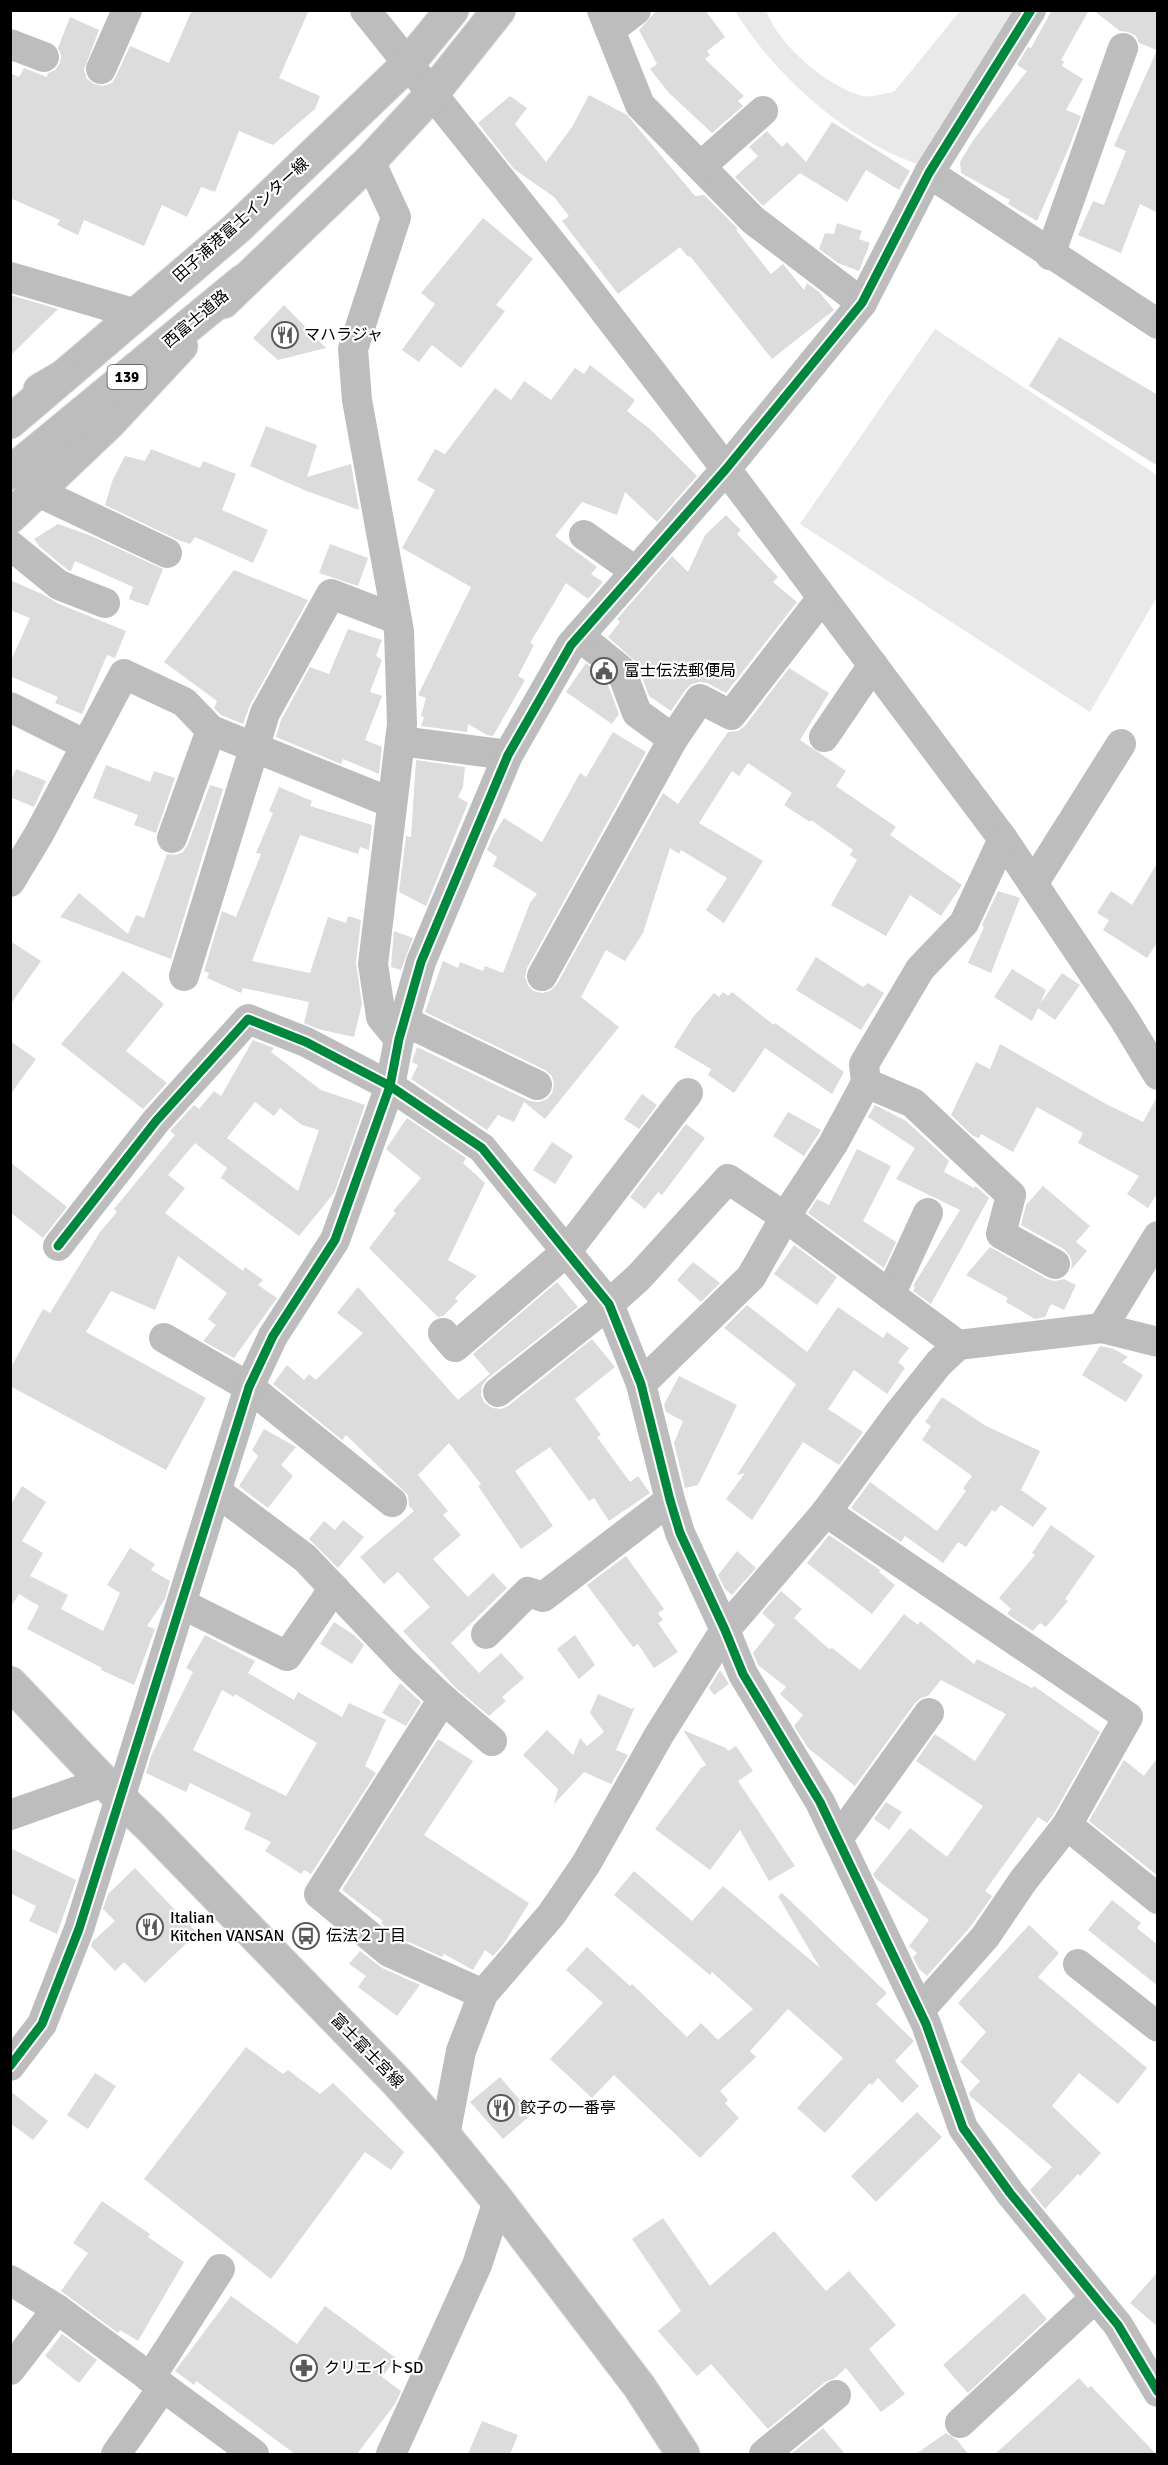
<svg xmlns="http://www.w3.org/2000/svg" width="1168" height="2465" font-family="Signika,'Noto Sans JP',sans-serif">
<style>
.green{fill:#e9e9e9}
.building{fill:#dcdcdc;fill-rule:evenodd}
.lines{fill:none;stroke-linecap:round;stroke-linejoin:round}
.major-casing{stroke:#dbdbdb;stroke-width:35}
.highway-casing{stroke:#dbdbdb;stroke-width:35}
.minor{stroke:#bdbdbd;stroke-width:30}
.major{stroke:#bdbdbd;stroke-width:33}
.highway{stroke:#bdbdbd;stroke-width:33}
.cycleway-casing{stroke:#fff;stroke-width:13}
.cycleway{stroke:#00873e;stroke-width:9}
.labels{text-anchor:middle;dominant-baseline:central;stroke-width:4.5;stroke-linejoin:round;paint-order:stroke}
.shield{fill:#fff;stroke:#4c4c4c;stroke-width:1.5}
.shield-label{font-size:15px;font-weight:bold;fill:#000}
.street-label{font-size:16px;fill:#000;stroke:#fff}
.poi-label{font-size:16px;fill:#000;stroke:#fff;text-anchor:start}
</style>
<rect width="100%" height="100%" fill="#fff"/>
<g class="green">
<path d="M735,11H766C780,46 825,85 862,96C871,98 885,93 894,92L960,11H1016L921,165C849,142 774,75 735,11Z"/>
<path d="M935,329L1157,475V597L1090,712L800,524Z"/>
</g>
<g class="building">
<path d="M192,10H309L279,78L320,96L315,109L273,145L239,131L215,192L201,187L187,217L162,205L144,246L84,220L78,235L57,225L60,220L10,198V73L19,77L24,68L47,77L48,73L55,70L60,63L61,55L58,48L70,17L99,30L84,70L87,79L94,84L103,86L112,83L116,76L130,46L169,63Z"/>
<path d="M657,10H705L725,37L707,51L710,55L705,59L744,96L738,101L743,106L712,133L669,93L650,69L657,64L639,30Z"/>
<path d="M1052,10H1089L1061,60L1064,62L1062,66L1083,79L1066,110L1081,116L1070,145L1037,221L1008,204L1010,200L961,173L960,162L974,139L1027,71L1017,65L1028,47L1031,48Z"/>
<path d="M1093,10H1158V213L1140,204L1121,253L1078,235L1093,201L1104,205L1126,151L1114,146L1157,50L1139,43L1136,36L1128,32L1120,31Z"/>
<path d="M589,95L627,115L695,196L704,195L738,229L736,230L771,274L783,264L804,290L807,283L819,292L834,310L772,359L690,256L688,257L680,247L618,294L562,221L569,216L554,197L514,169L478,123L510,96L527,108L515,124L546,162L572,127Z"/>
<path d="M832,122L910,171L899,190L866,170L847,202L800,173L763,206L735,177L758,156L749,147L767,131L782,147L787,142L806,162Z"/>
<path d="M483,218L533,259L496,305L505,311L461,368L432,345L419,362L402,350L435,304L421,293Z"/>
<path d="M837,223L862,231L859,239L870,243L859,271L838,263L819,249L825,233L834,234Z"/>
<path d="M10,295L58,309L10,356Z"/>
<path d="M284,305L326,348L278,360L253,338Z"/>
<path d="M1059,337L1158,395V466L1029,386Z"/>
<path d="M590,365L635,400L627,411L651,430L697,476L657,522L625,492L617,515L582,502L555,536L597,567L591,574L603,582L588,599L566,583L530,643L534,645L518,676L525,680L493,736L487,735L468,724L467,732L421,726L424,717L421,716L426,698L418,695L471,587L402,548L435,490L417,480L435,449L445,454L495,388L511,400L524,381L551,400L575,368L584,374Z"/>
<path d="M266,426L317,445L307,477L351,464L359,510L304,490L250,466Z"/>
<path d="M151,449L200,468L203,461L236,474L222,510L268,530L253,563L195,537L190,544L176,539L105,505L113,479L125,456L145,461Z"/>
<path d="M726,515L741,530L737,534L778,577L773,582L797,602L726,693L707,683L700,682L692,684L686,689L671,711L649,696L637,663L608,637L620,622L617,619L672,556L688,572L705,535Z"/>
<path d="M58,524L89,535L163,569L148,606L129,599L133,587L75,561L71,571L68,570L40,547L34,539Z"/>
<path d="M330,544L368,558L358,586L319,573Z"/>
<path d="M234,570L308,600L250,705L243,724L221,715L214,708L217,701L164,662Z"/>
<path d="M10,580L42,594L59,604L126,631L115,658L107,655L82,714L55,703L58,697L10,676V663L30,618L10,610Z"/>
<path d="M348,629L382,640L376,656L382,660L370,692L382,696L365,740L382,747L379,774L343,759L341,764L276,737L281,720L310,667L329,674Z"/>
<path d="M586,663L606,680L619,714L612,724L566,692Z"/>
<path d="M789,668L829,693L800,740L846,771L836,786L896,827L890,835L962,885L941,916L910,895L886,936L831,905L857,860L850,855L853,850L811,820L810,822L784,805L792,793L748,763L739,776L732,771L699,823L763,861L724,923L706,910L727,878L681,850L679,854L670,848L643,933L625,961L606,950L581,997L619,1027L545,1119L524,1102L514,1122L498,1115L487,1130L411,1079L418,1065L412,1062L417,1047L530,1101L539,1102L547,1099L552,1093L554,1084L552,1076L545,1070L425,1012L443,961L458,968L460,962L483,971L485,966L503,973L530,903L537,894L493,866L497,857L487,850L493,836L504,818L542,842L580,773L586,777L613,732L646,752L527,968L525,977L528,985L533,991L542,993L550,991L557,984L663,793L678,804L728,732L738,731L745,726Z"/>
<path d="M416,760L465,767L463,787L458,797L468,803L426,906L399,892L406,836L411,837Z"/>
<path d="M106,765L150,782L154,771L175,778L156,833L134,825L138,815L93,798Z"/>
<path d="M16,769L46,781L34,807L10,797V783Z"/>
<path d="M210,785L223,789L171,959L60,917L79,893L128,934L136,915L144,918L167,854L176,855L183,852L188,844Z"/>
<path d="M279,787L312,801L310,806L372,825L369,850L360,847L358,854L300,835L252,961L310,973L328,917L346,923L348,916L361,920L356,962L362,1004L354,1037L318,1029L304,1023L309,1002L243,988L241,993L207,978L209,973L204,971L222,911L236,917L261,854L256,853L273,813L269,811Z"/>
<path d="M1158,862V941L1147,958L1103,930L1109,920L1097,913L1111,891L1132,905Z"/>
<path d="M998,891L1020,898L991,973L968,963L984,927L982,925Z"/>
<path d="M394,931L413,938L401,970L391,967Z"/>
<path d="M10,941L41,961L10,1005Z"/>
<path d="M816,957L863,987L868,983L884,993L861,1030L796,990Z"/>
<path d="M1012,969L1046,990L1040,1004L1062,973L1080,985L1055,1020L1038,1008L1032,1021L994,997Z"/>
<path d="M123,971L164,1004L126,1051L167,1083L143,1109L61,1044Z"/>
<path d="M723,992L728,996L732,992L774,1025L775,1023L844,1072L832,1094L765,1048L734,1093L708,1075L711,1069L674,1047L693,1017L714,993L719,997Z"/>
<path d="M253,1040L274,1048L271,1052L321,1090L365,1105L334,1193L299,1236L221,1178L227,1168L195,1143L168,1175L185,1188L165,1213L243,1271L245,1267L263,1280L258,1285L277,1298L234,1358L203,1341L216,1325L208,1319L227,1293L178,1256L155,1310L111,1291L86,1332L206,1398L166,1470L10,1386V1369L43,1309L50,1313L100,1232L117,1212L114,1209L175,1135L170,1131L194,1105L199,1109L214,1091L221,1096ZM255,1102L274,1116L280,1108L302,1125L319,1130L298,1191L227,1138Z"/>
<path d="M10,1041L36,1059L10,1095Z"/>
<path d="M1000,1044L1106,1104L1143,1122L1158,1095V1192L1148,1208L1127,1194L1139,1176L1078,1143L1083,1133L1037,1107L1013,1152L981,1134L979,1138L973,1136L951,1115L976,1062L990,1069Z"/>
<path d="M642,1094L657,1105L639,1129L624,1119Z"/>
<path d="M875,1105L906,1121L949,1161L944,1172L974,1188L975,1186L979,1189L989,1198L931,1304L913,1291L915,1287L913,1286L960,1210L896,1179L915,1148L868,1117Z"/>
<path d="M788,1112L821,1130L804,1156L773,1136Z"/>
<path d="M407,1118L466,1158L463,1163L485,1183L448,1260L477,1276L455,1298L458,1301L443,1316L438,1317L369,1248L396,1213L393,1211L421,1178L386,1149Z"/>
<path d="M686,1124L705,1138L662,1195L658,1192L645,1209L630,1197Z"/>
<path d="M552,1142L573,1156L555,1184L533,1170Z"/>
<path d="M857,1149L891,1166L863,1221L896,1242L884,1268L808,1213L817,1199L829,1205Z"/>
<path d="M10,1162L67,1207L43,1238L10,1212Z"/>
<path d="M1043,1186L1090,1226L1076,1242L1087,1251L1071,1270L1072,1263L1070,1256L1064,1249L1021,1225L1026,1205Z"/>
<path d="M794,1245L837,1277L817,1305L774,1274Z"/>
<path d="M990,1247L1047,1279L1055,1281L1064,1279L1076,1285L1064,1310L1051,1304L1045,1317L1035,1319L1006,1302L1008,1298L966,1275Z"/>
<path d="M693,1262L720,1283L701,1302L677,1280Z"/>
<path d="M557,1282L578,1307L487,1379L482,1386L481,1395L484,1402L492,1408L501,1409L508,1406L592,1339L615,1367L575,1399L601,1435L597,1437L630,1482L638,1476L650,1493L609,1521L594,1498L589,1501L550,1447L515,1471L553,1526L521,1549L478,1486L481,1484L449,1443L418,1475L448,1511L443,1515L461,1535L433,1559L468,1597L493,1573L507,1588L451,1643L479,1673L501,1653L524,1678L502,1697L506,1701L489,1716L456,1688L403,1631L430,1607L398,1572L384,1584L360,1557L414,1511L409,1506L408,1495L346,1435L342,1440L273,1384L287,1365L304,1380L309,1374L316,1380L363,1333L337,1313L358,1287L458,1400L490,1374L473,1354Z"/>
<path d="M747,1305L807,1352L838,1307L883,1338L887,1332L909,1348L898,1362L905,1368L887,1394L854,1370L828,1409L863,1432L839,1465L803,1442L752,1520L726,1499L745,1473L737,1475L796,1384L724,1328Z"/>
<path d="M1100,1346L1114,1349L1128,1357L1122,1362L1143,1375L1126,1402L1082,1375Z"/>
<path d="M679,1376L737,1405L698,1485L685,1488L674,1443L683,1421L666,1412L664,1405Z"/>
<path d="M942,1397L986,1426L1040,1451L1021,1490L1047,1508L1033,1527L1001,1505L995,1512L992,1510L966,1547L958,1542L943,1563L905,1536L901,1542L851,1508L870,1482L937,1531L966,1491L963,1488L972,1476L922,1440L931,1426L925,1422Z"/>
<path d="M264,1429L296,1447L281,1465L293,1476L268,1508L239,1486L258,1456L252,1450Z"/>
<path d="M22,1486L46,1502L22,1541L43,1553L30,1576L68,1595L61,1609L103,1631L120,1593L107,1585L130,1548L155,1564L151,1570L170,1581L165,1599L147,1626L155,1629L134,1685L101,1670L102,1668L27,1629L39,1606L19,1594L10,1608V1506Z"/>
<path d="M343,1520L364,1537L338,1568L309,1539L324,1521L335,1530Z"/>
<path d="M1051,1525L1095,1556L1065,1599L1068,1601L1046,1627L1040,1623L1033,1631L1007,1614L1011,1609L999,1598L1035,1555L1032,1553Z"/>
<path d="M829,1535L880,1570L879,1572L895,1585L872,1614L807,1563Z"/>
<path d="M737,1551L756,1568L732,1595L725,1589L718,1575Z"/>
<path d="M626,1556L664,1609L658,1613L663,1620L658,1623L678,1652L654,1668L638,1644L633,1647L587,1585Z"/>
<path d="M781,1591L802,1609L794,1618L829,1649L832,1648L860,1670L904,1614L918,1625L920,1621L974,1664L977,1659L1032,1688L1034,1686L1100,1732L1053,1815L1047,1823L1038,1817L985,1891L992,1896L971,1926L927,1976L919,1969L913,1957L917,1953L909,1946L929,1920L876,1879L873,1874L910,1828L947,1857L983,1806L916,1761L935,1734L975,1761L1006,1714L941,1680L928,1696L921,1698L915,1703L855,1786L808,1748L794,1726L803,1715L780,1694L786,1687L758,1665L753,1653L775,1625L762,1613Z"/>
<path d="M334,1622L354,1635L364,1645L352,1664L320,1644Z"/>
<path d="M205,1635L255,1661L248,1673L294,1700L298,1692L342,1717L349,1703L386,1720L365,1766L376,1773L311,1874L304,1870L301,1874L265,1851L271,1842L244,1829L251,1813L190,1783L186,1792L146,1773L151,1756L193,1672L186,1668ZM222,1690L234,1697L235,1694L317,1743L286,1796L193,1750Z"/>
<path d="M575,1635L595,1665L579,1679L557,1649Z"/>
<path d="M720,1670L729,1684L714,1695L709,1688Z"/>
<path d="M400,1683L421,1702L406,1726L382,1713Z"/>
<path d="M598,1694L632,1709L635,1707L616,1750L628,1755L611,1784L584,1772L554,1804L558,1789L523,1755L547,1730L573,1755L580,1738L587,1746L604,1732L590,1713Z"/>
<path d="M683,1730L726,1748L728,1751L736,1746L753,1771L738,1781L795,1866L769,1881L740,1830L710,1870L655,1829L701,1768L706,1765Z"/>
<path d="M438,1739L473,1761L424,1835L529,1903L503,1945L493,1956L485,1950L473,1970L444,1954L442,1957L398,1937L381,1923L383,1921L342,1890Z"/>
<path d="M1158,1757V1876L1089,1821L1124,1760L1144,1776Z"/>
<path d="M886,1802L902,1812L889,1830L874,1819Z"/>
<path d="M10,1848L76,1880L57,1934L29,1921L36,1906L10,1893Z"/>
<path d="M135,1868L197,1933L145,1983L124,1962L115,1971L91,1946L92,1942L115,1921L103,1909L108,1894Z"/>
<path d="M634,1871L692,1921L723,1886L820,1968L778,1896L782,1893L887,1993L876,2004L914,2041L895,2061L919,2086L902,2103L878,2078L872,2085L870,2083L825,2133L797,2108L843,2058L788,2009L750,2051L756,2057L720,2091L728,2100L725,2103L739,2118L700,2158L614,2075L592,2098L550,2059L603,2003L566,1970L587,1947L630,1986L632,1984L687,2037L701,2023L718,2040L753,2009L712,1972L710,1975L614,1895Z"/>
<path d="M1112,1900L1141,1923L1137,1928L1158,1945V1986L1088,1930Z"/>
<path d="M1029,1925L1059,1953L1038,1977L1147,2068L1118,2104L1079,2073L1052,2106L1101,2153L1080,2176L1078,2174L1045,2209L1030,2190L1052,2167L970,2096L969,2093L980,2081L960,2062L986,2032L958,2003Z"/>
<path d="M360,1951L382,1968L420,1985L397,2016L358,1987L366,1976L349,1964Z"/>
<path d="M246,2047L283,2074L288,2070L320,2094L333,2083L404,2152L391,2170L365,2152L271,2279L144,2179Z"/>
<path d="M95,2073L116,2086L88,2129L67,2115Z"/>
<path d="M500,2077L532,2114L503,2139L470,2102Z"/>
<path d="M10,2091L48,2121L33,2140L10,2123Z"/>
<path d="M917,2112L942,2137L876,2202L851,2176Z"/>
<path d="M102,2201L150,2234L148,2237L184,2262L138,2341L120,2330L118,2333L61,2291L88,2253L73,2243Z"/>
<path d="M663,2218L710,2286L774,2231L826,2291L849,2271L896,2325L869,2349L905,2394L881,2412L846,2368L835,2378L825,2382L768,2429L711,2364L697,2376L658,2331L681,2311L632,2239Z"/>
<path d="M1158,2272V2327L1130,2303Z"/>
<path d="M1024,2293L1047,2319L968,2393L943,2365Z"/>
<path d="M231,2296L297,2344L325,2306L396,2358L382,2377L401,2391L395,2404L357,2454H295L196,2381L194,2385L175,2371Z"/>
<path d="M62,2334L97,2360L79,2383L45,2356Z"/>
<path d="M1079,2378L1088,2388L1091,2386L1156,2454H995Z"/>
<path d="M482,2421L518,2435L510,2454H468Z"/>
<path d="M823,2428L845,2454H791Z"/>
<path d="M946,2433L957,2440L968,2454H916Z"/>
</g>
<g class="lines">
<defs>
<g id="major">
<path d="M223,302L370,161L432,94L499,10"/>
<path d="M40,390L64,376L237,228L407,65L452,10"/>
<path d="M10,517L109,423L181,346"/>
<path d="M10,1683C56,1730 100,1781 149,1826L397,2082L445,2136L498,2201L639,2386L683,2454"/>
</g>
<g id="highway">
<path d="M10,422L64,376"/>
<path d="M10,473L243,281"/>
</g>
</defs>
<use href="#major" class="major-casing"/>
<use href="#highway" class="highway-casing"/>
<g class="minor">
<path d="M365,10L574,271L726,469L1003,839L1124,1019L1158,1075"/>
<path d="M602,10L640,105L753,220L862,303"/>
<path d="M610,30L636,10"/>
<path d="M10,44L44,57"/>
<path d="M101,69L127,10"/>
<path d="M370,161L396,217L353,349L357,400L399,631L402,724L373,964L381,1017L399,1039"/>
<path d="M701,166L763,111"/>
<path d="M929,173L1158,324"/>
<path d="M1050,255L1123,48"/>
<path d="M10,277L136,314"/>
<path d="M36,491L167,553"/>
<path d="M584,535L635,571"/>
<path d="M10,545L59,585L105,603"/>
<path d="M579,636L621,670L637,713L673,739"/>
<path d="M10,707L86,745"/>
<path d="M824,737L873,665"/>
<path d="M400,741L508,755"/>
<path d="M172,838L211,730"/>
<path d="M10,882L39,834L124,674L184,702L211,730L392,803"/>
<path d="M1033,884L1121,744"/>
<path d="M184,976L265,713L331,594L396,619"/>
<path d="M542,976L673,739L700,699L731,715L822,598"/>
<path d="M404,1021L537,1085"/>
<path d="M866,1083L913,1103L1011,1195L1001,1234L1055,1264"/>
<path d="M58,1246L156,1121L248,1019L306,1042L390,1086L482,1148L609,1304L641,1384L670,1500L680,1533L725,1630L743,1674L820,1802L926,2024L963,2128L1010,2193L1118,2325L1158,2392"/>
<path d="M890,1295L928,1213"/>
<path d="M1102,1328L1158,1236"/>
<path d="M443,1333L455,1347L566,1252L688,1093"/>
<path d="M164,1338L249,1387L392,1502"/>
<path d="M641,1384L751,1277L785,1217L833,1144L866,1083L864,1064L920,969L964,923L1003,839"/>
<path d="M498,1392L609,1304L639,1277L728,1179L785,1217L958,1345"/>
<path d="M217,1492L305,1558L403,1661L443,1699L319,1894L389,1952L483,1994"/>
<path d="M826,1512L1128,1717L1067,1825L1023,1881L985,1937L920,2010"/>
<path d="M182,1604L287,1656L334,1588"/>
<path d="M486,1634L528,1592L543,1597L670,1500"/>
<path d="M443,1699L492,1741"/>
<path d="M10,1815L106,1781"/>
<path d="M1067,1825L1158,1899"/>
<path d="M838,1839L929,1713"/>
<path d="M1078,1964L1158,2027"/>
<path d="M10,2066L42,2024L79,1929L249,1387L273,1336L335,1240L390,1086L399,1039L421,962L508,755L571,645L726,469L862,303L929,173L1031,10"/>
<path d="M445,2136L461,2051L483,1994L551,1915L586,1864L659,1735L725,1630L826,1512L899,1413L939,1363L958,1345L1102,1328L1158,1342"/>
<path d="M10,2280L57,2309L254,2454"/>
<path d="M10,2370L57,2309"/>
<path d="M150,2378L220,2269"/>
<path d="M960,2423L1095,2298"/>
<path d="M116,2454L163,2387"/>
<path d="M391,2454L477,2265L498,2201"/>
<path d="M764,2454L836,2395"/>
</g>
<use href="#major" class="major"/>
<use href="#highway" class="highway"/>
<defs>
<g id="cycleway">
<path d="M58,1246L156,1121L248,1019L306,1042L390,1086L482,1148L609,1304L641,1384L670,1500L680,1533L725,1630L743,1674L820,1802L926,2024L963,2128L1010,2193L1118,2325L1158,2392"/>
<path d="M10,2066L42,2024L79,1929L249,1387L273,1336L335,1240L390,1086L399,1039L421,962L508,755L571,645L726,469L862,303L929,173L1031,10"/>
</g>
</defs>
<use href="#cycleway" class="cycleway-casing"/>
<use href="#cycleway" class="cycleway"/>
</g>
<defs>
<symbol id="restaurant-ring" viewBox="-11 -11 22 22"><circle r="9.5" fill="#fff" stroke="#595959" stroke-width="1.5"/><path d="M-5-6h1v4h1v-4h1v4h1v-4h1v5L-1.5 .5V6h-2V.5L-5-1ZM5-6V6H3V1.5H1.5Q1.5-4 5-6Z" fill="#595959"/></symbol>
<symbol id="civic-ring" viewBox="-11 -11 22 22"><circle r="9.5" fill="#fff" stroke="#595959" stroke-width="1.5"/><path d="M-.6-6.5H3V-4.5H.6V-3L4-1V1h2V6H-6V1h2V-1L-.6-3ZM-1.2 2.5V6h2.4V2.5Z" fill="#595959"/></symbol>
<symbol id="bus-ring" viewBox="-11 -11 22 22"><circle r="9.5" fill="#fff" stroke="#595959" stroke-width="1.5"/><path d="M-5-6H5V4H4V6H2V4H-2V6H-4V4H-5ZM-3.5-4V0h7V-4ZM-3.5 1.2v1.5H-2V1.2ZM2 1.2v1.5H3.5V1.2Z" fill="#595959"/></symbol>
<symbol id="pharmacy-ring" viewBox="-11 -11 22 22"><circle r="9.5" fill="#fff" stroke="#595959" stroke-width="1.5"/><path d="M-2-6h4v4h4v4h-4v4h-4v-4h-4v-4h4Z" fill="#595959"/></symbol>
</defs>
<g fill-rule="evenodd">
<use href="#restaurant-ring" x="270" y="320" width="30" height="30"/>
<use href="#civic-ring" x="589" y="656" width="30" height="30"/>
<use href="#restaurant-ring" x="135" y="1912" width="30" height="30"/>
<use href="#bus-ring" x="291" y="1921" width="30" height="30"/>
<use href="#restaurant-ring" x="486" y="2093" width="30" height="30"/>
<use href="#pharmacy-ring" x="289" y="2353" width="30" height="30"/>
</g>
<g class="labels">
<rect class="shield" x="107.5" y="365" width="39" height="24" rx="4.5"/>
<g class="shield-label">
<text x="127" y="377">139</text>
</g>
<g class="street-label">
<text transform="translate(241 220) rotate(-42)">田子浦港富士インター線</text>
<text transform="translate(196 319) rotate(-40)">西富士道路</text>
<text transform="translate(367 2051) rotate(46)">富士富士宮線</text>
</g>
<g class="poi-label">
<text x="304" y="335">マハラジャ</text>
<text x="624" y="671">富士伝法郵便局</text>
<text x="170" y="1918">Italian<tspan x="170" dy="18">Kitchen VANSAN</tspan></text>
<text x="326" y="1936">伝法２丁目</text>
<text x="520" y="2108">餃子の一番亭</text>
<text x="324" y="2368">クリエイトSD</text>
</g>
</g>
<rect width="1168" height="2465" fill="none" stroke="#000000" stroke-width="24"/>
</svg>
